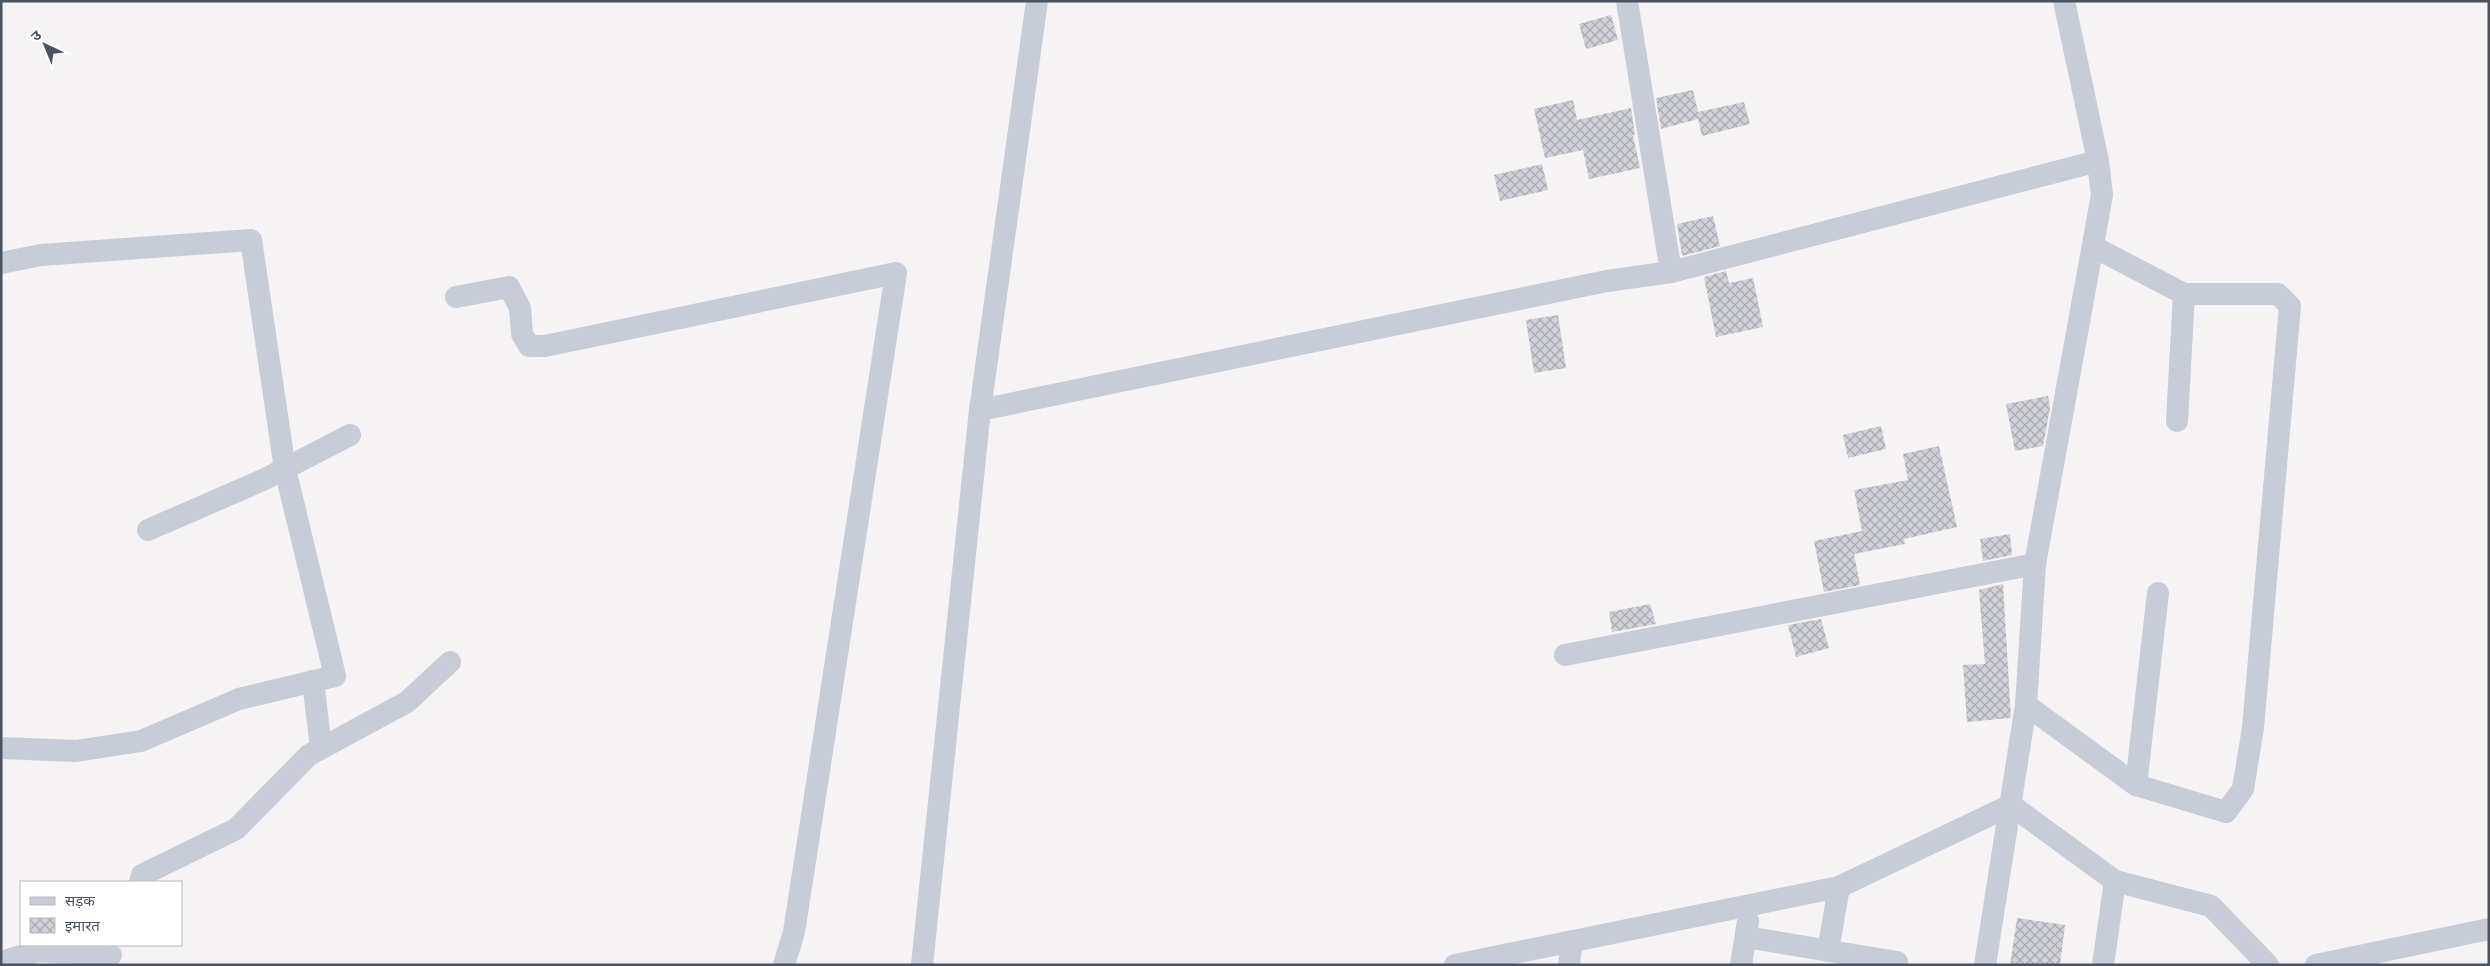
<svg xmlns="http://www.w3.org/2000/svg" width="2490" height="966" font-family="'Roboto Condensed','Noto Sans Devanagari',sans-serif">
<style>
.building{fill:url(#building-cross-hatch)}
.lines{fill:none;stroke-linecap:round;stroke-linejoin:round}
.minor{stroke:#c7ccd6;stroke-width:22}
</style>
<defs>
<pattern id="building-cross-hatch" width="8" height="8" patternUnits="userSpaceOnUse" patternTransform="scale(1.25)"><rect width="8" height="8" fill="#d0d1d6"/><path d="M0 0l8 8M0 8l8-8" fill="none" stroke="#abacb1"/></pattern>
</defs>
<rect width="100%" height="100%" fill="#f5f3f3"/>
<g class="building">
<path d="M1611,15L1618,40L1586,49L1579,24Z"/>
<path d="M1693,90L1698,112L1744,102L1750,124L1702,136L1698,119L1661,129L1656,98Z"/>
<path d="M1573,100L1577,120L1631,108L1635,135H1633L1640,168L1589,179L1583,150L1545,158L1534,109Z"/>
<path d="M1542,164L1548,190L1500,201L1494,175Z"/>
<path d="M1713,216L1720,246L1682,256L1677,224Z"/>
<path d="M1726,271L1729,283L1753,278L1763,327L1716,337L1704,277Z"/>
<path d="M1558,315L1566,368L1534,373L1526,320Z"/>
<path d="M2048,396L2050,408L2043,446L2015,451L2006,404Z"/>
<path d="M1881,426L1886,449L1848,458L1843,435Z"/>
<path d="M1939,446L1957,527L1904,539L1905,544L1854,554L1860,585L1824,592L1814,541L1862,531L1854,490L1908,480L1903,454Z"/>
<path d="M2010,534L2012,555L1983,561L1980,539Z"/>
<path d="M2003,584L2011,718L1967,722L1963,665L1985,664L1979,590Z"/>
<path d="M1650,604L1656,624L1612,632L1609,612Z"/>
<path d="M1821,619L1829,648L1796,657L1788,625Z"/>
<path d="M2017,918L2065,925L2060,965H2010Z"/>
</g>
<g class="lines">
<g class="minor">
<path d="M1627,1L1671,272"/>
<path d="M1,263L41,255L251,240L285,469L335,676L239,699L141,741L76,751L1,748"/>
<path d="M456,297L509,287L520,308L522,334L529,346H545L896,273L794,932L784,965"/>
<path d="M980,410L1607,281L1671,272L2098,161"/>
<path d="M2177,421L2184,294"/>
<path d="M148,530L265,479L350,435"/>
<path d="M1565,655L2035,564"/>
<path d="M313,681L321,748"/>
<path d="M2026,705L2136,785L2226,812L2243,789L2253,728L2290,306L2278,294H2184L2094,247"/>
<path d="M2136,785L2158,593"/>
<path d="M140,882L142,875L236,829L309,755L407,702L450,662"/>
<path d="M1746,937L1897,962"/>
<path d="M1828,951L1839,887"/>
<path d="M1,962L38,951L111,955"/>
<path d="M922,965L980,410L1037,1"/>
<path d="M1455,965L1839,887L2011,805L2115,881L2211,906L2268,965"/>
<path d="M1569,965L1572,941"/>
<path d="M1741,965L1748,921"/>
<path d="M1985,965L2026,705L2035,564L2102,195L2098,161L2064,1"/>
<path d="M2103,965L2115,881"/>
<path d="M2316,965L2489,929"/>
</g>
</g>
<rect width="2490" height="966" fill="none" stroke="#4b5260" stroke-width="5"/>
<rect x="20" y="881" width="162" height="65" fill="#ffffff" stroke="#b7babf"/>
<rect x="30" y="897" width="25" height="8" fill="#c7ccd6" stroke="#b7babf"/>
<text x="65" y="906" font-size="15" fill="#4b5260">सड़क</text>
<rect x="30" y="918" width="25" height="15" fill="url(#building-cross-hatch)" stroke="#b7babf"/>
<text x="65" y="931" font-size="15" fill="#4b5260">इमारत</text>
<g transform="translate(45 45) rotate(316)" stroke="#ffffff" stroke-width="4" paint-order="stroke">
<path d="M0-4L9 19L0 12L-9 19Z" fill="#4b5260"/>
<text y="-8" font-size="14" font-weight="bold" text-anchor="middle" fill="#4b5260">उ</text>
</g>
</svg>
